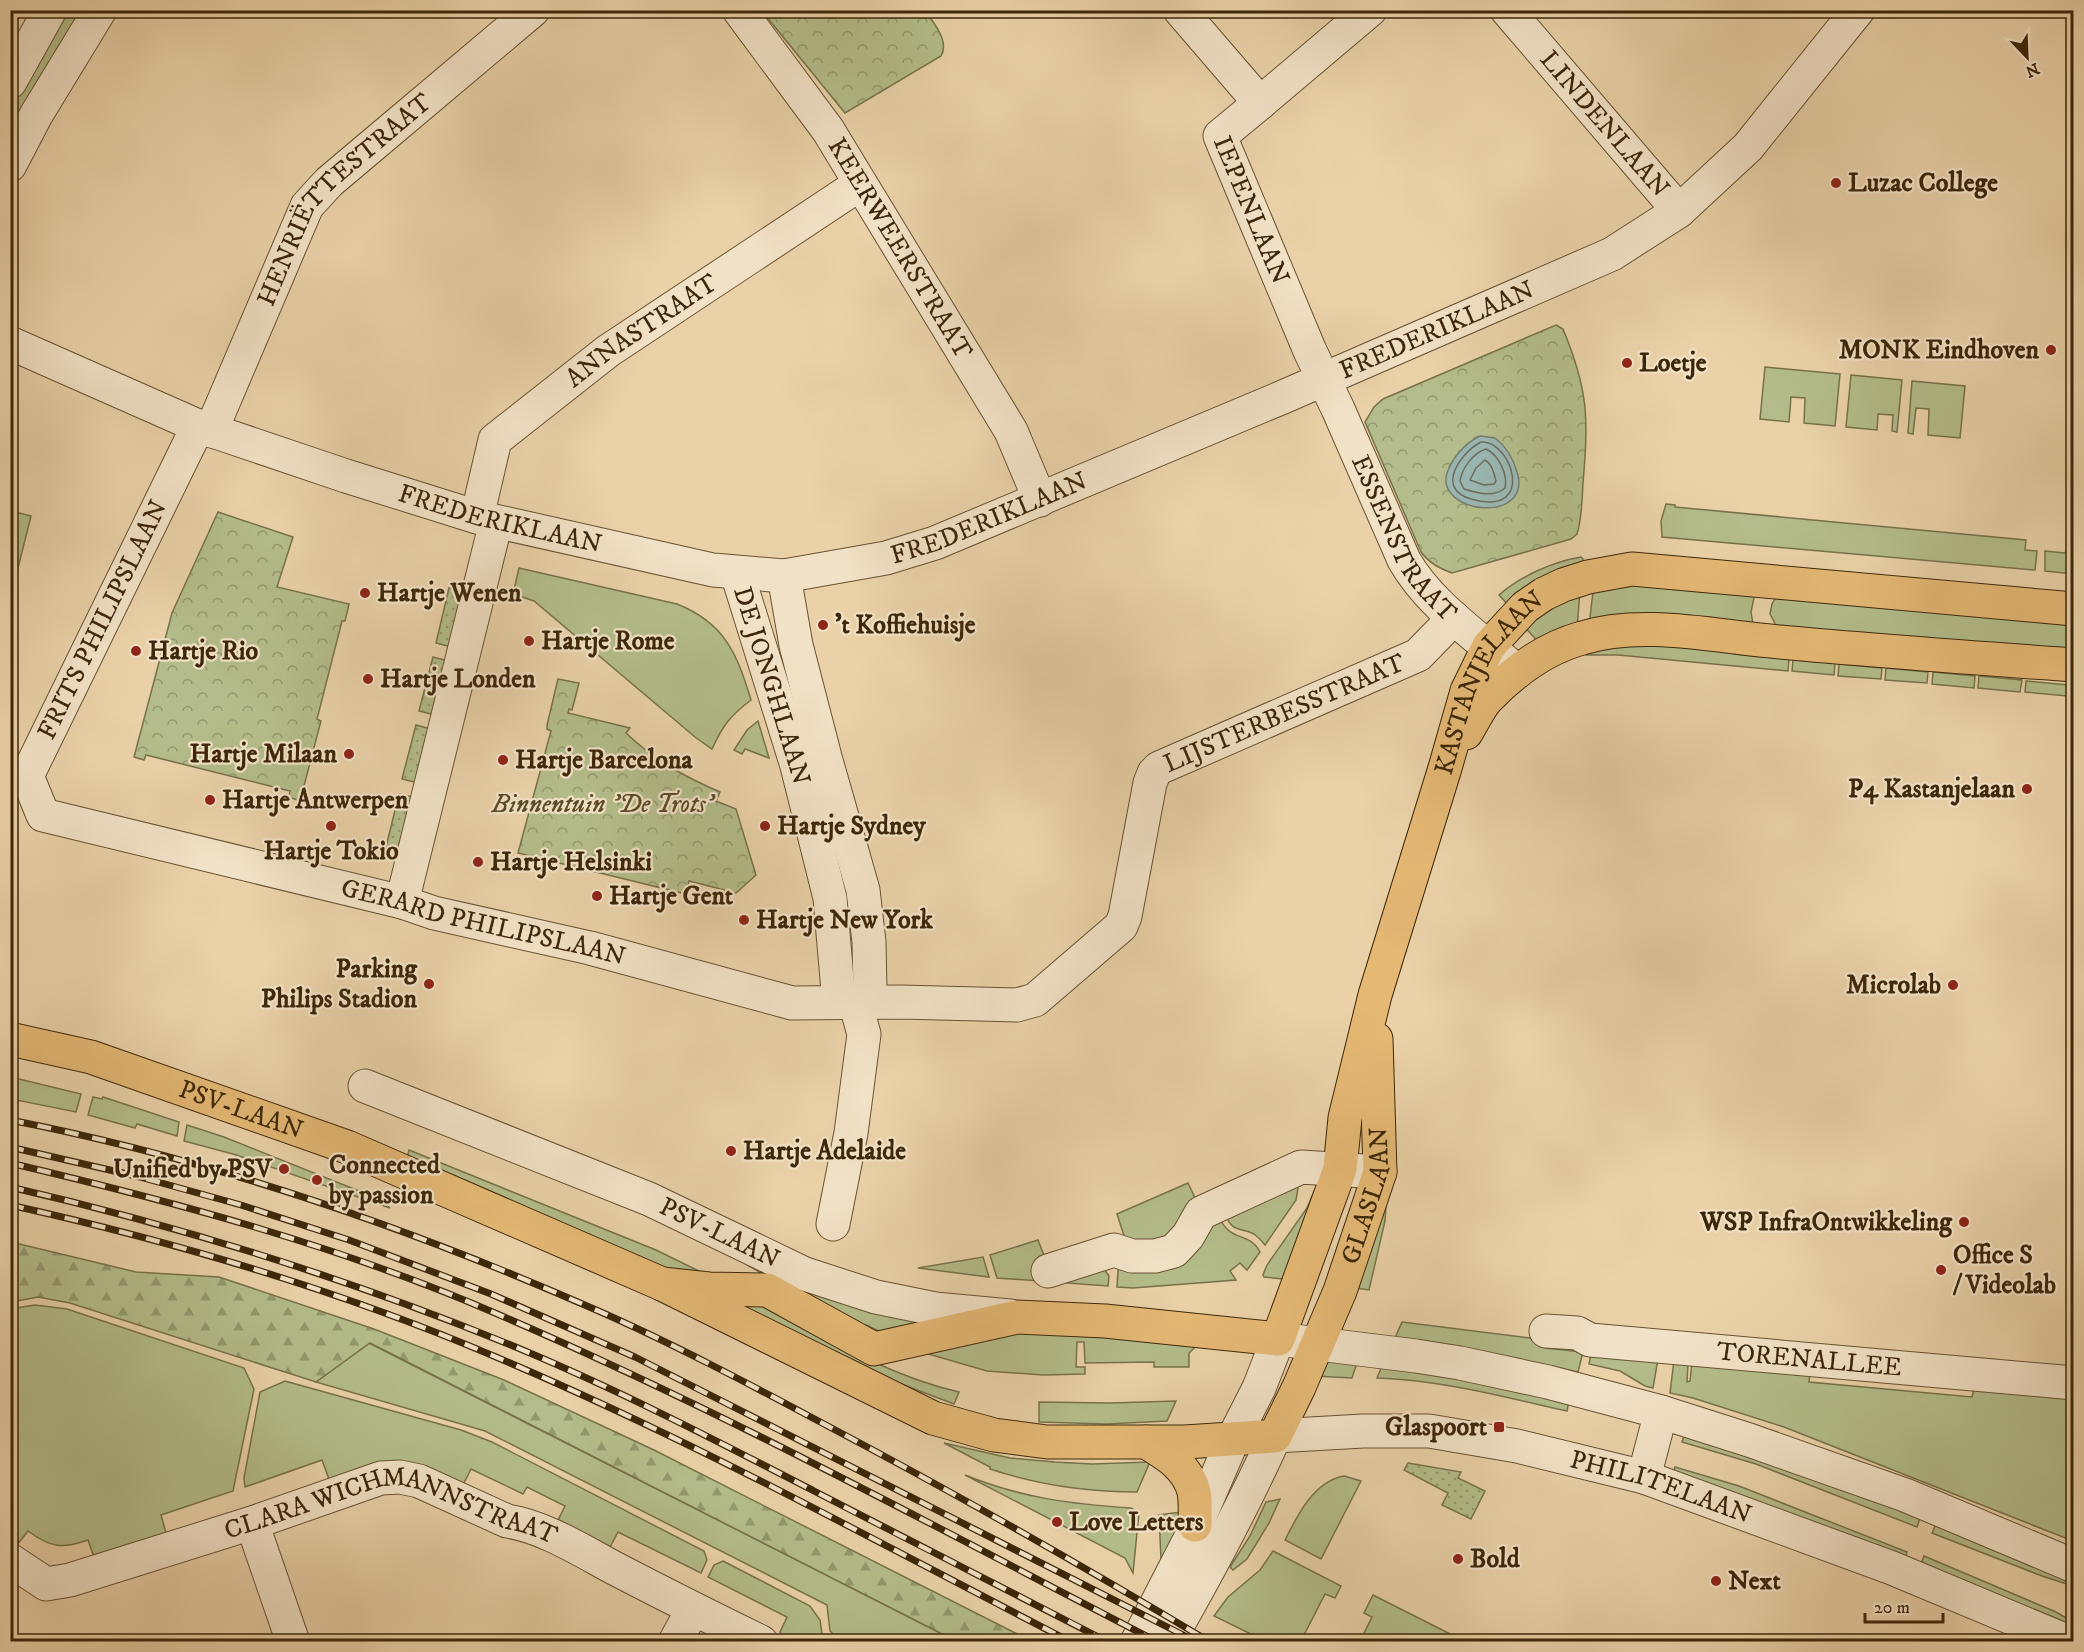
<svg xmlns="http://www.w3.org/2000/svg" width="2084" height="1652" font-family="'IM FELL DW Pica',serif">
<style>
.grass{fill:#b3bc8a;stroke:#78724a;stroke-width:1.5}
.forest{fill:url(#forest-firs);stroke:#78724a;stroke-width:1.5}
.park{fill:url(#park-crowns);stroke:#78724a;stroke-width:1.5}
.garden{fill:url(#garden-dots);stroke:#78724a;stroke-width:1.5}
.water{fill:#9ab5b0;stroke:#757c6d;stroke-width:1.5}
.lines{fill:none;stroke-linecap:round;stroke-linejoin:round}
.shore{stroke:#6c6e5c;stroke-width:1.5}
.minor-casing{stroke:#685231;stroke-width:35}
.major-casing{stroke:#3d2709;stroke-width:35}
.minor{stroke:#f1e1c6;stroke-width:33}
.major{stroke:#e5b874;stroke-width:33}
.rail-casing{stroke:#3d2709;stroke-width:7}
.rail{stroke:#f1e1c6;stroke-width:4.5;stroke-dasharray:14;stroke-linecap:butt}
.poi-dot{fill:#8f2418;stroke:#f1e1c6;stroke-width:2}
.labels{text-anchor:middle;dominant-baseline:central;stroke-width:4.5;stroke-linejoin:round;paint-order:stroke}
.street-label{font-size:26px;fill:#3d2709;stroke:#f1e1c6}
.poi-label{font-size:26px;font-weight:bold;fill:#3d2709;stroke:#f1e1c6;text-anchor:start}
.park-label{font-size:26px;font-style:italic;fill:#5a4c29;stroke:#f1e1c6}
</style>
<defs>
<pattern id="forest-firs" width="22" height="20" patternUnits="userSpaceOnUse" patternTransform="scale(1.5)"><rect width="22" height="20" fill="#b3bc8a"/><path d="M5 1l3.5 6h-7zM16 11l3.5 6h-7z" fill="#93996f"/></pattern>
<pattern id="park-crowns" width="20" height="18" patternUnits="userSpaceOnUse" patternTransform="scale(1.5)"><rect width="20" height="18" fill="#b3bc8a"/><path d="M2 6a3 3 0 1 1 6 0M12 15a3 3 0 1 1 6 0" fill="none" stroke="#93996f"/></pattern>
<pattern id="garden-dots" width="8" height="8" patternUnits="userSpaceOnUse" patternTransform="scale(1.5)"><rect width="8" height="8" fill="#b3bc8a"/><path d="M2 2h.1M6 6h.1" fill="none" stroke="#93996f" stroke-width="1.8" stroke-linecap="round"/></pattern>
</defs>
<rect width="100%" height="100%" fill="#ead1a8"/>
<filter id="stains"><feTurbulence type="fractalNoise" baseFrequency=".00333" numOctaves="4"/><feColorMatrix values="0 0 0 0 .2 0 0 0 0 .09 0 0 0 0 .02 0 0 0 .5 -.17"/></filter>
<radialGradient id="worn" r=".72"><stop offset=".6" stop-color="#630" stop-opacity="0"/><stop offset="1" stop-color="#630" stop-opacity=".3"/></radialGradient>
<g class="grass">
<path d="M64,11H91L11,148V101Z"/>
<path d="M1765,367L1840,374L1835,426L1804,423L1805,398L1791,397L1789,422L1760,419Z"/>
<path d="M1851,375L1902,380L1897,432L1892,431L1893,415L1878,414L1877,430L1846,427Z"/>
<path d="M1912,381L1965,386L1960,438L1928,435L1929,409L1916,408L1913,434L1908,433Z"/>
<path d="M1666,504L1675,505V507L2026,540L2025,550L2037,551L2035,570L1662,537L1661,521Z"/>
<path d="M11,511L31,516L15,580L11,579Z"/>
<path d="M2045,551L2065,553L2066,551L2073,552V574L2045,571Z"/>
<path d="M1581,557L1583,559L1582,568L1511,608L1499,595C1521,576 1552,562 1581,557Z"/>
<path d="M519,568L677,604C725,623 737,654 751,700C730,716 723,725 712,749L695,737L534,601L513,594Z"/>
<path d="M1594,584L1756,588L1751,612L1754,630L1589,625Z"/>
<path d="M1580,591L1577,629L1540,644L1522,624Z"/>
<path d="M1776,597L2073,615V662L1778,629L1770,614L1772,604Z"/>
<path d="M1610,640L1734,652V654L1789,659L1788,671L1618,655H1586L1587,646Z"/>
<path d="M1793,660L1835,663L1834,675L1792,671Z"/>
<path d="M1839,664L1882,668L1881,679L1838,676Z"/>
<path d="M1886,668L1928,672L1927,683L1885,680Z"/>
<path d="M1933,672L1975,676L1974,688L1932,684Z"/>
<path d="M1979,676L2022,680L2020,692L1978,688Z"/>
<path d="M2026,681L2068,685L2067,696L2025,692Z"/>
<path d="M758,721L769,758L745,749L742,754L734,750L747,730Z"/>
<path d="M11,1077L81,1094L76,1112L11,1099Z"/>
<path d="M93,1097L102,1099L103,1097L179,1122L177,1136L137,1124L135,1128L88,1115Z"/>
<path d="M187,1125L224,1137L379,1199L390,1208L233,1154L184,1141Z"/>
<path d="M409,1150L656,1250L705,1274L699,1283L405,1165Z"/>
<path d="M1388,1178L1385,1221L1369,1290L1355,1288Z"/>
<path d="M1299,1182L1296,1200L1265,1245C1262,1241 1258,1237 1254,1234C1240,1227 1233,1233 1226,1216Z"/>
<path d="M1188,1183L1196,1200L1166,1243L1126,1242L1117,1214Z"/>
<path d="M1315,1189L1321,1190L1283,1279L1264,1277L1263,1275L1267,1265L1307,1208Z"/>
<path d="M1220,1219C1232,1243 1249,1231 1260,1252L1247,1270L1240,1263L1230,1271L1236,1280L1133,1288L1117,1287L1118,1270L1121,1266L1204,1231Z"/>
<path d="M1038,1240L1047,1263L1104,1269L1109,1276L1108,1286L997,1278L990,1255Z"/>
<path d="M983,1257L989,1277L918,1268Z"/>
<path d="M749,1266H760L960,1319L883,1333L866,1325L864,1329L828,1311Z"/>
<path d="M750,1297C817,1332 884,1375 959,1392L954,1404L891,1380L743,1310Z"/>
<path d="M35,1305L67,1309L244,1368L254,1389L233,1491L161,1515L166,1533L94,1557L88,1540C62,1549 51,1548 28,1531L17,1545H11L10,1309Z"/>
<path d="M1402,1322L1547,1340L1546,1348L1583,1352L1578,1372L1490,1353L1395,1338Z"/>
<path d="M981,1331L1204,1339L1189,1353V1367H1154V1362L1085,1363L1084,1342H1077L1076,1367H1085V1374L1043,1375L987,1371L918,1351Z"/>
<path d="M369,1343L956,1641H840L830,1631L827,1605L485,1431L316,1382Z"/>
<path d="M1591,1353L1658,1359L1653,1388L1645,1386L1620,1371L1589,1364Z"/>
<path d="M1316,1360L1357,1363L1352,1378L1314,1376Z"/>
<path d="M1674,1360L1688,1364L1687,1382L1690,1381L1692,1362L1810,1372L1809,1382L1972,1397L1974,1389L2073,1398V1541L1784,1427L1693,1398L1670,1393Z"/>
<path d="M1382,1366L1417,1370L1569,1400L1567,1411C1504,1397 1441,1380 1377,1378Z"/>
<path d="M285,1381L461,1430L492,1442L704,1551L707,1560L701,1573L618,1532L609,1549L557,1522L565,1506L527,1487L523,1494L471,1469L461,1489L330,1482L322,1460L245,1487L244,1478L260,1392Z"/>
<path d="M1176,1401L1167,1421L1107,1424L1039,1422V1402L1110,1403Z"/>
<path d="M1697,1434L1920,1518L1917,1527L1756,1464L1682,1442L1684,1436Z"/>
<path d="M944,1443L1010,1458L1055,1462L1092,1464L1149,1462V1464L1137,1492C1086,1492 1038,1485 990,1469V1467Z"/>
<path d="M1675,1467L1739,1486L1907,1552L1903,1564L1672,1477Z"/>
<path d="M965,1475C1022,1498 1070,1504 1131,1508L1139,1513L1133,1573L1125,1558Z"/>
<path d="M1344,1476L1361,1481L1321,1559L1285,1540C1297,1516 1314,1481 1344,1476Z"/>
<path d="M1280,1499L1269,1523L1247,1559L1233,1570L1230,1567L1250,1536L1266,1502Z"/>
<path d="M1181,1512L1180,1532L1161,1559L1159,1515Z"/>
<path d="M1937,1522L2073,1579V1586L2042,1576L1932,1533Z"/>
<path d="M1273,1551L1341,1586L1335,1598L1325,1594L1301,1641H1265L1214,1616L1228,1597L1260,1570Z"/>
<path d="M1924,1556L2056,1612L2073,1622V1632L1919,1570Z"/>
<path d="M723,1561L810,1606L820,1620L823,1641H787L782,1639L780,1632L787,1617L708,1577L714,1565Z"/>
<path d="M1373,1595L1464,1641H1360L1372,1617L1364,1613Z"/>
</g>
<path class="forest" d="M11,1242L136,1272L219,1277L374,1329L504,1380L654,1450L1031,1641H956L370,1343L316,1382L70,1303L38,1297L11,1302Z"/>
<g class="park">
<path d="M762,11H926C933,23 950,41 941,56L845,113Z"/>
<path d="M1556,325L1563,329C1588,389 1589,419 1583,483C1582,500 1582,518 1577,534L1571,539L1452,573C1439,568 1429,563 1421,552L1365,422L1374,407L1383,399Z"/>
<path d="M218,512L293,537L277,587L349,604L345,621H342L317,719L321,721L300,801L289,797L290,791L146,755L144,760L134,757L172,613Z"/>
<path d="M558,679L579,683L572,710L569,709L568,713L630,728L626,733C654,760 685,777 720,792L716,801L736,809L756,875L736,893L689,881L686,894L518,853L551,731L547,729V725Z"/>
</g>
<g class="garden">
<path d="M449,588L468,593L455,648L436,643Z"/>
<path d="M433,657L452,662L439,716L419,711Z"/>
<path d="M416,725L435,730L422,784L402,779Z"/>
<path d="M399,794L418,798L405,852L386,847Z"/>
<path d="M1408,1463L1461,1472L1458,1478L1485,1491L1471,1519L1442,1505L1448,1493L1404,1470Z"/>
</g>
<path class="water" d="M1480,436L1495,438C1507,447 1513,458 1517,472C1533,525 1435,514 1447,473C1452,458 1465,443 1480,436Z"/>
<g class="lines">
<g class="shore">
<path d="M1481,442C1511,439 1538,518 1471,499C1435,489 1460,453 1481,442Z"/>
<path d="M1486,449C1499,455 1508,475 1505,488C1494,498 1477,493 1464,489L1460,481C1462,468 1473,453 1486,449Z"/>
<path d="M1485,460C1492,464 1494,473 1496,481L1494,484L1484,485L1470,480L1476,468Z"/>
</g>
<defs>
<g id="minor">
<path id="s1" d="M739,10L828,130L1011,431L1040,500"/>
<path id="s2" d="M1180,10L1260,103L1220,136L1310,351L1338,409L1404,560C1430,606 1479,637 1517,672"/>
<path id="s3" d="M1507,10L1679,211"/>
<path d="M10,82L50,10"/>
<path d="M1260,103L1370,10"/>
<path d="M10,165L36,115L100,10"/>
<path id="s4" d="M10,343L198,426L346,476L477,517L713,570L784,576L886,558L935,543L1283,397L1612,254L1679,211L1748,147L1858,10"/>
<path id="s5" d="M198,426L27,776L43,815L402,902L434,913L590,948L792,1003L900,1002L1017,1005L1035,1000L1121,926L1125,916L1150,783L1154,773L1159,768L1418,655L1454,618"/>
<path id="s6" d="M211,431L307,206L329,182L533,10"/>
<path id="s7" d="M477,517L495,440L608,351L860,184"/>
<path id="s8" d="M737,573L797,766L830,898L838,991L855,1002L864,1034L851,1133L833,1224"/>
<path d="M784,576L796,645L825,757L863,890L869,942L870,990L855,1002"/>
<path d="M402,902L496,522"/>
<path id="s9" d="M365,1086L649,1199L805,1274L876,1297L935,1309L1010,1316"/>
<path d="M1048,1271L1114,1250L1132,1256H1155L1174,1251L1188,1236L1201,1213L1301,1167L1380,1172"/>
<path id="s10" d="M1546,1331L1577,1333L1590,1340L2074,1383"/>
<path d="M1278,1339L1416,1356L1460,1363L1548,1382L1661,1412L1749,1440L1905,1495L2074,1566"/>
<path id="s11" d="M1275,1436L1363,1431H1429L1517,1446L1644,1477L1892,1568L2069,1642"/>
<path d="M1644,1477L1661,1412"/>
<path d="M252,1523L293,1642"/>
<path id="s12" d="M10,1560L46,1584L70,1580L252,1523L381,1478L400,1477L419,1481L507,1521C543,1526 584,1552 616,1569C664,1594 712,1618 761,1642"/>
<path d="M675,1642L693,1609"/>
<path d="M1137,1642L1190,1539L1233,1439L1259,1388L1278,1339"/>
<path d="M1168,1642C1207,1574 1243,1507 1275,1436"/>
</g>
<g id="major">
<path d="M1466,733C1473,722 1479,708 1487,699C1513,672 1546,648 1582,638C1643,619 1717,637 1780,642C1877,651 1976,658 2074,665"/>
<path id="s13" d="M10,1039L91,1057L347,1147L662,1284L933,1418L994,1435L1047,1442H1185L1275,1436L1299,1387L1340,1291L1380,1172L1376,1039"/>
<path id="s14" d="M662,1284L709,1289L767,1290L874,1349L1017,1317L1105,1321L1278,1339L1340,1169L1345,1118L1375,995L1445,768L1467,691L1489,646L1525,607L1544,594L1563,585L1588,577L1632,569L2074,609"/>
<path d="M1146,1442C1166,1454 1188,1467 1194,1492C1196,1502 1195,1515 1195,1525"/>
</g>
</defs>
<use href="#minor" class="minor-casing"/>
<use href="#major" class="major-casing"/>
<use href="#minor" class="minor"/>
<use href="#major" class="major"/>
<defs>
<g id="rail">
<path d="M10,1120C211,1159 407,1227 594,1309C672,1343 749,1384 824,1424C955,1493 1083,1566 1210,1642"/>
<path d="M10,1147L140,1177L241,1205L349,1240L491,1294L635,1357L1191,1639"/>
<path d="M10,1163C175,1202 340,1246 495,1313C722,1410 939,1529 1158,1642"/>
<path d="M10,1187C184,1227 353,1280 518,1348C619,1390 717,1441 814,1491C912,1542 1010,1591 1108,1642"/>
<path d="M10,1205C176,1242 339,1290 496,1357C693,1440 881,1544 1071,1642"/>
</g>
</defs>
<use href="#rail" class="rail-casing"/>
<use href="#rail" class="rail"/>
</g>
<g class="poi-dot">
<circle cx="1836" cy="183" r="6"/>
<circle cx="2051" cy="350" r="6"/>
<circle cx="1627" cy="363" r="6"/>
<circle cx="365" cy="593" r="6"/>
<circle cx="823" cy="625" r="6"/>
<circle cx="529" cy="641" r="6"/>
<circle cx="136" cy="651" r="6"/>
<circle cx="368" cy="679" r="6"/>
<circle cx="349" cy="754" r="6"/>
<circle cx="503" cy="760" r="6"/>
<circle cx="2027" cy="789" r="6"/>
<circle cx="210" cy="800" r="6"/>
<circle cx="331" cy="826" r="6"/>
<circle cx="765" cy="826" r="6"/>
<circle cx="478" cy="862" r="6"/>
<circle cx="597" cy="896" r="6"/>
<circle cx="744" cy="920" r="6"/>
<circle cx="429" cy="984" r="6"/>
<circle cx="1953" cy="985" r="6"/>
<circle cx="731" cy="1151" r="6"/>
<circle cx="284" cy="1169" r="6"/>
<circle cx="317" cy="1180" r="6"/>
<circle cx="1964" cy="1222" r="6"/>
<circle cx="1941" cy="1270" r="6"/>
<rect x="1493" y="1421" width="12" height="12" rx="3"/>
<circle cx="1057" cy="1522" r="6"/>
<circle cx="1458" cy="1559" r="6"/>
<circle cx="1716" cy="1581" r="6"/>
</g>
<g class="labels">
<g class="street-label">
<text stroke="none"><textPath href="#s3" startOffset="150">LINDENLAAN</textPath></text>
<text stroke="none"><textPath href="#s6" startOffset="272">HENRIËTTESTRAAT</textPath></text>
<text stroke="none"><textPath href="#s2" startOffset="255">IEPENLAAN</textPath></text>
<text stroke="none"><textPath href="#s1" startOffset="288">KEERWEERSTRAAT</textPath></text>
<text stroke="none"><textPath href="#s7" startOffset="262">ANNASTRAAT</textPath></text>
<text stroke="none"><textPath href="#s4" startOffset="1512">FREDERIKLAAN</textPath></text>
<text stroke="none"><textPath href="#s4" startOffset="1026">FREDERIKLAAN</textPath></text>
<text stroke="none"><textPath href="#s4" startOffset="522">FREDERIKLAAN</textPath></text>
<text stroke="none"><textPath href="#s2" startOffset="618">ESSENSTRAAT</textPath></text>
<text transform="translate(103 620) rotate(-64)">FRITS PHILIPSLAAN</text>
<text stroke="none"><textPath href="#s14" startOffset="1330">KASTANJELAAN</textPath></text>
<text stroke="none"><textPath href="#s8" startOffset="118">DE JONGHLAAN</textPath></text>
<text stroke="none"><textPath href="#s5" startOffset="1862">LIJSTERBESSTRAAT</textPath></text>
<text stroke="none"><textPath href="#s5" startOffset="885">GERARD PHILIPSLAAN</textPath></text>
<text stroke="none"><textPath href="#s13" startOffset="242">PSV-LAAN</textPath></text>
<text stroke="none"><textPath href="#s13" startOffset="1604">GLASLAAN</textPath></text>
<text stroke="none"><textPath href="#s9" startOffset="384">PSV-LAAN</textPath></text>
<text stroke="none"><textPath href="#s10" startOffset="266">TORENALLEE</textPath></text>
<text stroke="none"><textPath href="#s11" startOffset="393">PHILITELAAN</textPath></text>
<text stroke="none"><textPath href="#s12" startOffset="406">CLARA WICHMANNSTRAAT</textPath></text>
</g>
<g class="poi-label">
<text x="1848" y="183">Luzac College</text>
<text x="2039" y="350" text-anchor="end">MONK Eindhoven</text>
<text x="1639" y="363">Loetje</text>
<text x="377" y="593">Hartje Wenen</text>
<text x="835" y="625">'t Koffiehuisje</text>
<text x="541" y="641">Hartje Rome</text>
<text x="148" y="651">Hartje Rio</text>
<text x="380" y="679">Hartje Londen</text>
<text x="337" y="754" text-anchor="end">Hartje Milaan</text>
<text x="515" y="760">Hartje Barcelona</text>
<text x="2015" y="789" text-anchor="end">P4 Kastanjelaan</text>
<text x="222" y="800">Hartje Antwerpen</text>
<text x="777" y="826">Hartje Sydney</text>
<text x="331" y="851" text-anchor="middle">Hartje Tokio</text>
<text x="490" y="862">Hartje Helsinki</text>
<text x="609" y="896">Hartje Gent</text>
<text x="756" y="920">Hartje New York</text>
<text x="417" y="969" text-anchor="end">Parking<tspan x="417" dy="30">Philips Stadion</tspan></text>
<text x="1941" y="985" text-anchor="end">Microlab</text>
<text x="743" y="1151">Hartje Adelaide</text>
<text x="329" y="1165">Connected<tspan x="329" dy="30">by passion</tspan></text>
<text x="272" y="1169" text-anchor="end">Unified by PSV</text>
<text x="1952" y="1222" text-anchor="end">WSP InfraOntwikkeling</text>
<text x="1953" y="1255">Office S<tspan x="1953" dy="30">/ Videolab</tspan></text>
<text x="1487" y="1427" text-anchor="end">Glaspoort</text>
<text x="1069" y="1522">Love Letters</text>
<text x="1470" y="1559">Bold</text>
<text x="1728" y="1581">Next</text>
</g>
<g class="park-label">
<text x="602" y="804">Binnentuin 'De Trots'</text>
</g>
</g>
<rect width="2084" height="1652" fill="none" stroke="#ead1a8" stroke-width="36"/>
<rect x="12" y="12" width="2060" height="1628" fill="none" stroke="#3d2709" stroke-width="3"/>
<rect x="18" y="18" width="2048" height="1616" fill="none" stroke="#3d2709" stroke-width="1.5"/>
<g transform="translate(2027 57) rotate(157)" stroke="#f1e1c6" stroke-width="4.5" paint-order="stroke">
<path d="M0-4.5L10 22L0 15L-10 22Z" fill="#3d2709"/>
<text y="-9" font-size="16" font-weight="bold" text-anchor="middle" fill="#3d2709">N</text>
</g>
<path d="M1865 1613v9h78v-9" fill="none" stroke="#3d2709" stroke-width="3"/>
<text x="1874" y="1613" font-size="18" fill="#3d2709" stroke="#f1e1c6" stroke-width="4.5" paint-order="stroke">20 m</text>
<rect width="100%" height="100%" filter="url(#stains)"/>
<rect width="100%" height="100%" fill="url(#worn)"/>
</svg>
